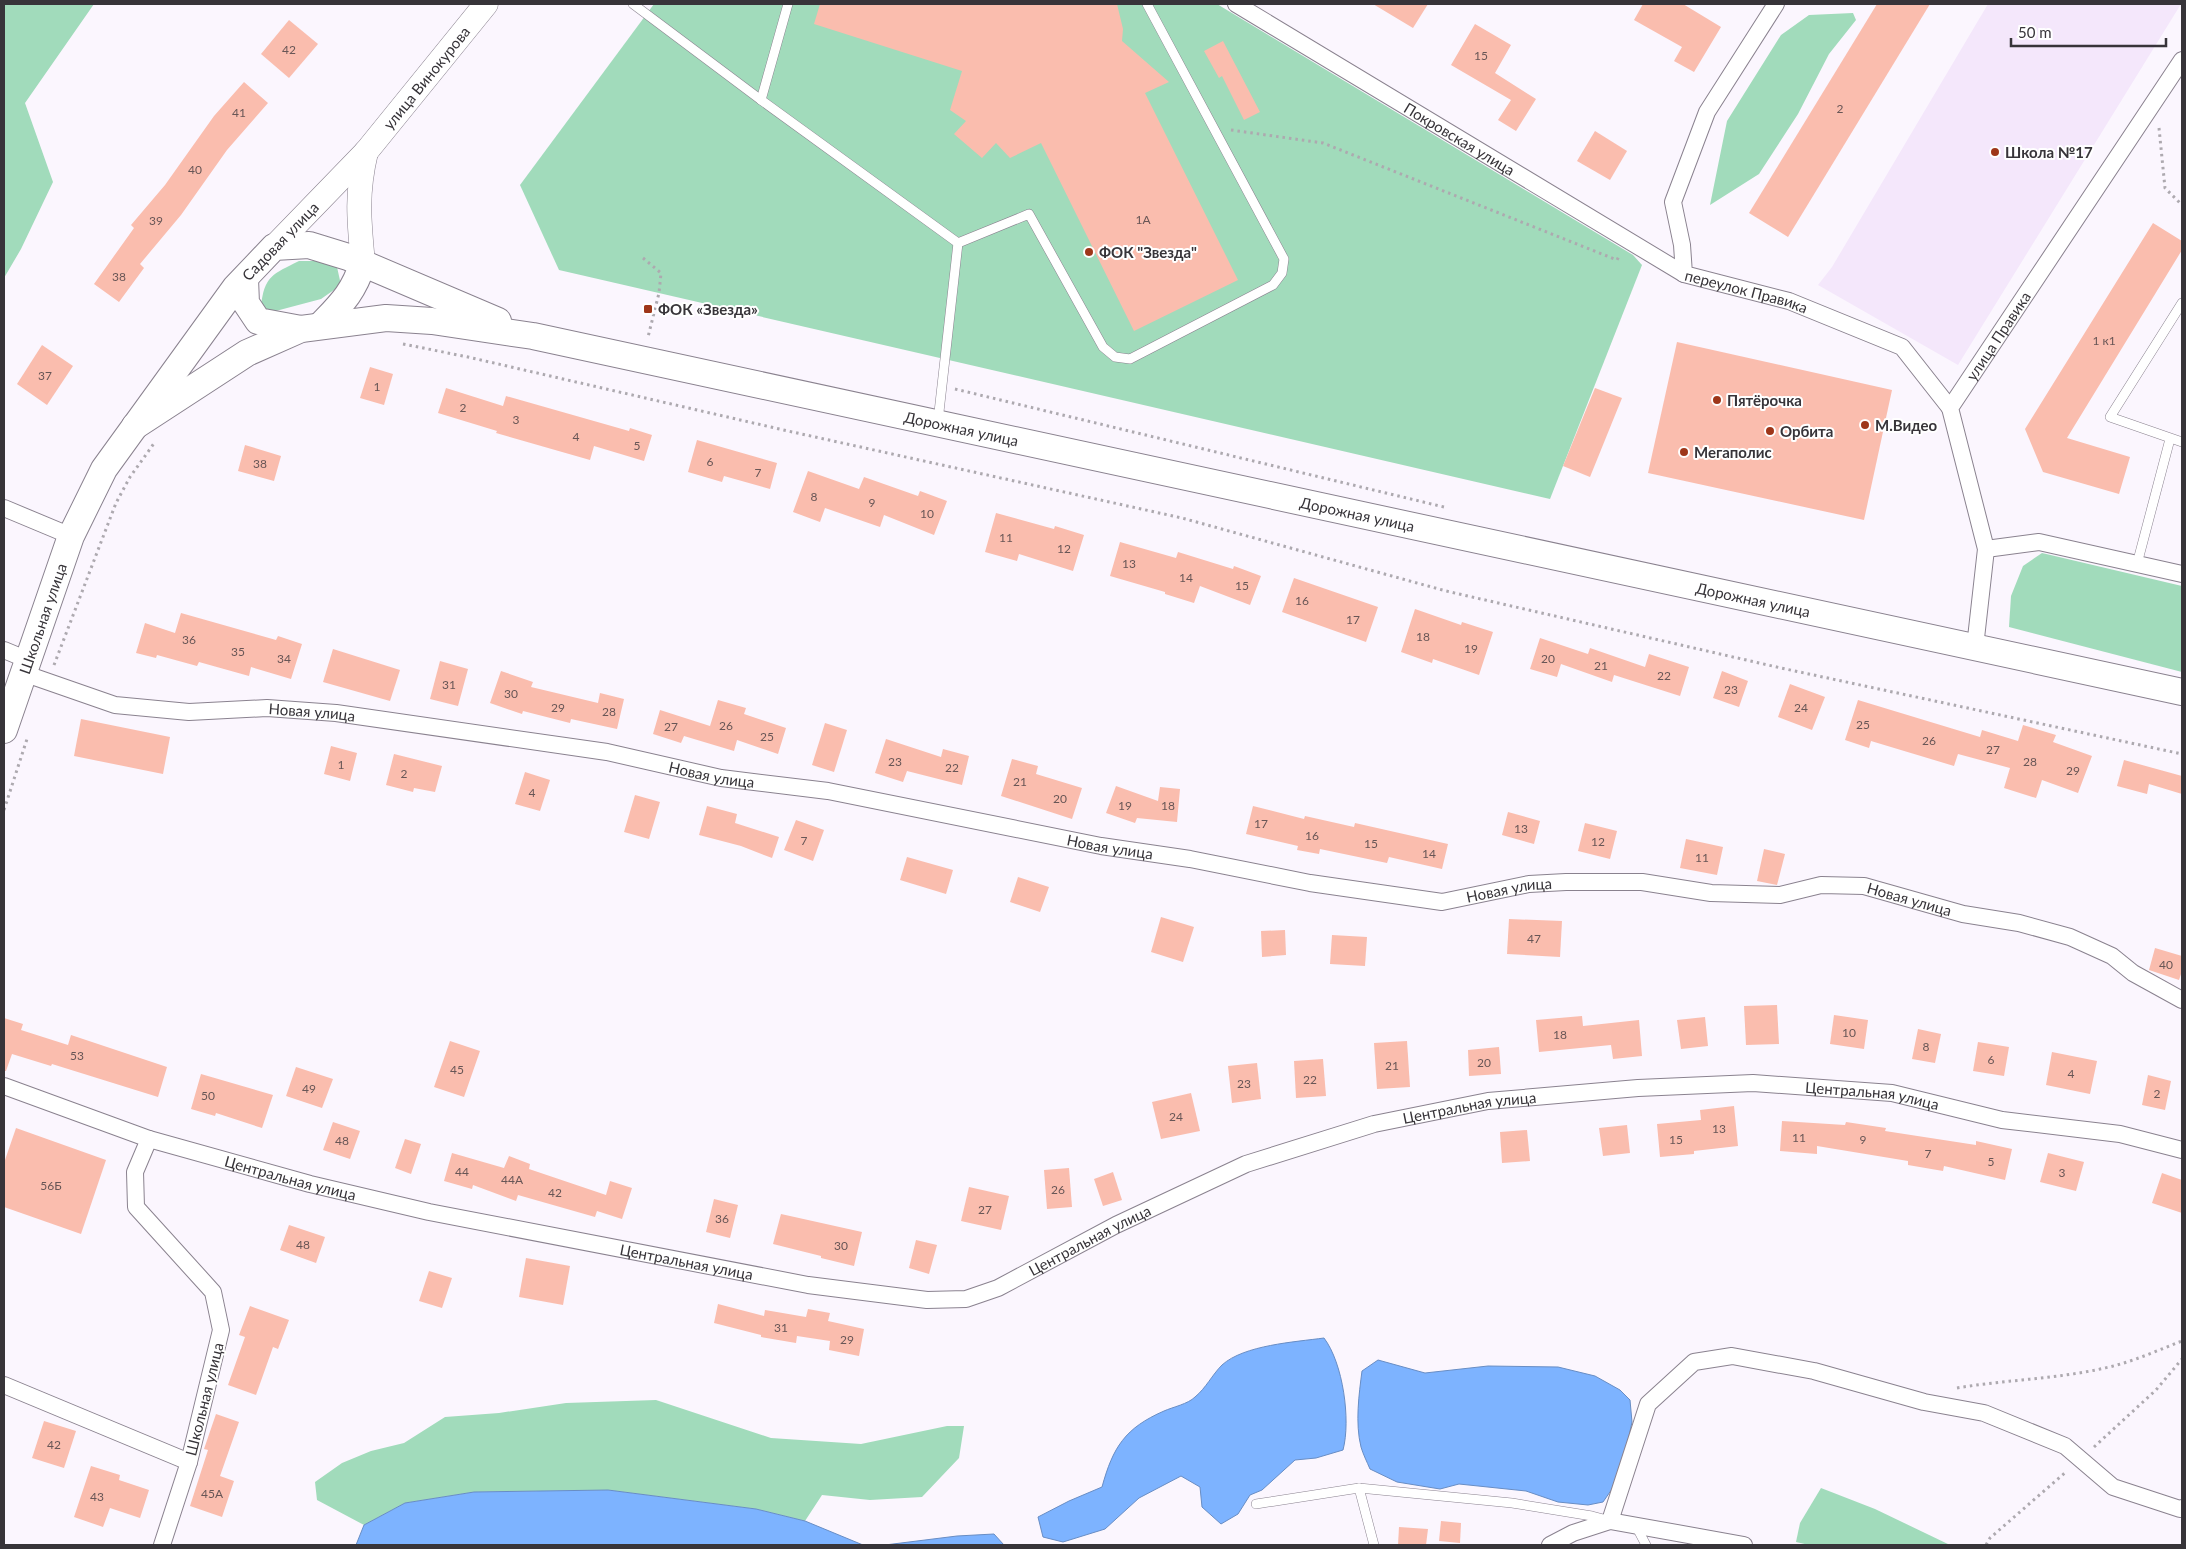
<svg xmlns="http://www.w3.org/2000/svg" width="2186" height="1549" font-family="Lato,sans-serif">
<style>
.built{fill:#f4e7fb}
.green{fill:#a1dbbb}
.water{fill:#7db3ff;stroke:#688dc4}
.building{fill:#fabdae}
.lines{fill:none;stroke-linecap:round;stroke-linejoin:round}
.lane-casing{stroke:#8a828f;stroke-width:10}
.street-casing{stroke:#8a828f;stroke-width:18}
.secondary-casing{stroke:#8a828f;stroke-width:25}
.primary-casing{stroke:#8a828f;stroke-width:28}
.path{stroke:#ada9af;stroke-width:3;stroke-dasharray:2.5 4;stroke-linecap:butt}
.lane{stroke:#fff;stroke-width:9}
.street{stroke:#fff;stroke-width:16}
.secondary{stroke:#fff;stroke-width:24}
.primary{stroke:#fff;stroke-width:26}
.poi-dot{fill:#9e3619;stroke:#fff;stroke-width:2}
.labels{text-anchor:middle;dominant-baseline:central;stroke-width:4;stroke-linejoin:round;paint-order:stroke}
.number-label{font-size:12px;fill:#685656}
.street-label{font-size:15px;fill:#373439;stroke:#fff}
.poi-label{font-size:15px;font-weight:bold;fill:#373439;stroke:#fff;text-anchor:start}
</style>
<rect width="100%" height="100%" fill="#fbf6fe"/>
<path class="built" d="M1988,4H2181L1958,365L1818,285L1832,267Z"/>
<g class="green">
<path d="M4,4H94L25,103L53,182L21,249L4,278Z"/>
<path d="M654,4H1217L1633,255L1642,265L1550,499L559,270L520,185Z"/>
<path d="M1853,13L1856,20L1829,54L1798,114L1759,174L1710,205L1727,121L1781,35L1809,15Z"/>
<path d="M299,261H319L337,267L341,285L321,299L272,312L261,307C264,276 273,274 299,261Z"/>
<path d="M2042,553L2182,586V672L2009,627L2011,596L2023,566Z"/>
<path d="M656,1400L771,1438L861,1444L947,1426H964L959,1458L922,1497L870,1500L822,1495L805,1521L756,1509L608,1490L474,1492L405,1503L364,1525L317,1500L315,1482L342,1463L371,1451L404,1443L445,1417L499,1413L566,1403Z"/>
<path d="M1821,1488L1875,1509L1950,1545H1809L1796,1542L1800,1523Z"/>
</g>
<g class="water">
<path d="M1324,1338C1343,1363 1351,1420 1343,1450L1316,1458L1295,1460L1262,1490L1250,1495L1238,1514L1221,1524L1202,1507L1200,1487L1181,1476L1139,1498L1105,1529L1063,1542L1043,1537L1038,1517L1069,1501L1102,1487C1113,1447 1125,1428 1164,1411C1173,1407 1188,1404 1195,1397C1206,1388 1212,1375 1222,1365C1244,1345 1295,1342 1324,1338Z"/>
<path d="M1378,1360L1425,1373L1488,1366L1558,1367L1595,1376L1620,1390L1630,1400L1632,1422L1626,1450L1612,1489L1603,1502L1588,1505L1558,1502L1526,1491L1459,1484L1440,1489L1397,1482L1370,1469C1367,1462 1363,1454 1361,1447C1355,1423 1359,1394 1362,1371Z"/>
<path d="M608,1490L756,1509L805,1521L863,1545H356L364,1525L405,1503L474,1492Z"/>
<path d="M994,1534L1004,1545H885L957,1536Z"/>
</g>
<g class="building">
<path d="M820,4H1117L1123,29L1122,41L1169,82L1145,93L1238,280L1134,331L1041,143L1010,158L996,143L982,158L954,134L966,121L950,110L962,71L814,24Z"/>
<path d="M1373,4H1428L1413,28Z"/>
<path d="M1643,4H1683L1721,27L1694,72L1674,61L1682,47L1634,20Z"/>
<path d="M1877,4H1930L1788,237L1749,213Z"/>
<path d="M289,20L318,44L289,78L261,54Z"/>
<path d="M1475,24L1511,45L1495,73L1536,99L1516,131L1498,120L1511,100L1451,65Z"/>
<path d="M1223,41L1260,112L1244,120L1222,76L1219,78L1204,51Z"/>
<path d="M244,82L268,103L227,150L181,215L140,264L144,268L119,302L94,284L134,228L131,225L165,185L214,116Z"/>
<path d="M1595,131L1627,151L1610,180L1577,161Z"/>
<path d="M2153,223L2182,241V250L2067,438L2130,457L2119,494L2043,472L2025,429Z"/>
<path d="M1677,342L1892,390L1864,520L1648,473Z"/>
<path d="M42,345L73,366L47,405L17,384Z"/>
<path d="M370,367L393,374L384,405L360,398Z"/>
<path d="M446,388L503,406L506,396L629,431L630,428L652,435L644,461L594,446L590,460L496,433L497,431L438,413Z"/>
<path d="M1595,388L1622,398L1590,477L1563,466Z"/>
<path d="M697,440L777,463L770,489L724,476L722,482L688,472Z"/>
<path d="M245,445L281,456L274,481L238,471Z"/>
<path d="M808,471L859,489L864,477L918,496L920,491L947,501L934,535L884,515L880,527L825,508L820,522L793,512Z"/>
<path d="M996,513L1054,529L1055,526L1084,535L1073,571L1019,554L1017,561L985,552Z"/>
<path d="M1120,542L1176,558L1178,552L1233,569L1234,566L1261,576L1250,605L1200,586L1194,603L1165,594V592L1110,576Z"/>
<path d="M1294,578L1378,607L1366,642L1282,612Z"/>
<path d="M1415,609L1461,625L1462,622L1493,632L1479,675L1433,659L1432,663L1401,652Z"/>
<path d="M181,613L276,640L278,636L302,644L291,679L251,667L249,676L199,662L197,666L157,655L156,658L136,653L145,623L175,633Z"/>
<path d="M1540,638L1588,654L1590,648L1645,667L1649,654L1689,667L1680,696L1614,675L1612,682L1561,664L1557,677L1530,669Z"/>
<path d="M333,649L400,670L390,701L323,682Z"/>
<path d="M440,661L468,669L458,706L430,699Z"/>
<path d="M501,671L533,682L531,687L598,703L600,693L624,699L617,729L571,719L570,723L523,711L522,714L490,703Z"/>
<path d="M1722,671L1748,681L1739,707L1713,698Z"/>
<path d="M1790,684L1825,697L1812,730L1778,717Z"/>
<path d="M718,700L746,708L744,714L786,728L778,754L737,740L734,751L684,736L681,743L653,734L660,710L710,726Z"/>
<path d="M1858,700L1980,737L1982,730L2018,741L2023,725L2056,735L2053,742L2092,756L2078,793L2042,780L2036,798L2004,788L2010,768L1958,754L1954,766L1871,741L1869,748L1845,740Z"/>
<path d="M81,719L170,737L163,774L74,756Z"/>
<path d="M825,723L847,730L834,772L812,765Z"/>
<path d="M886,739L941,757L943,749L969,756L962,785L907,771L903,782L875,773Z"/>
<path d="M331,746L357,753L350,781L324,774Z"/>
<path d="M394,754L442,766L435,792L414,788L413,792L386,785Z"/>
<path d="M1012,759L1038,766L1036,774L1082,788L1072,819L1001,796Z"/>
<path d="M2124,760L2182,776V794L2149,784L2147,794L2117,786Z"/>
<path d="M525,772L550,780L540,811L515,804Z"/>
<path d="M1116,786L1158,801L1160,787L1180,789L1177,822L1137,818L1135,823L1106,813Z"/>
<path d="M635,795L660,802L649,839L624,832Z"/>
<path d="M707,806L737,814L735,823L779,837L772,858L741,846L699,835Z"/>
<path d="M1253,806L1304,819L1305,816L1354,827L1355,823L1448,844L1442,869L1389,857L1387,863L1320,849L1319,854L1297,850L1298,846L1246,834Z"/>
<path d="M1508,812L1540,821L1534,844L1502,835Z"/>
<path d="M796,820L824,830L813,861L784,850Z"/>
<path d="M1585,823L1617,831L1610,859L1578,851Z"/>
<path d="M1686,839L1723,847L1717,875L1680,868Z"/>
<path d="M1764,849L1785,854L1777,885L1757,881Z"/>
<path d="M907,857L953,870L946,894L900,880Z"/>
<path d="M1018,877L1049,887L1040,912L1010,902Z"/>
<path d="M1161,917L1194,927L1183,962L1151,952Z"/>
<path d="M1509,919L1562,921L1560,957L1507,954Z"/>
<path d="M1285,930L1286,955L1262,957L1261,931Z"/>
<path d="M1332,935L1367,937L1365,966L1330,964Z"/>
<path d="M2155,948L2182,956V971L2179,980L2149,970Z"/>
<path d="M1777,1005L1779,1044L1746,1045L1744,1006Z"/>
<path d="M1834,1015L1868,1020L1864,1049L1830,1044Z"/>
<path d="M1582,1016L1583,1026L1639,1020L1642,1056L1613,1059L1611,1045L1539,1052L1536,1020Z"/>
<path d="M1705,1017L1708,1046L1681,1049L1677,1020Z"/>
<path d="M4,1018L23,1024L21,1030L68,1045L71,1035L167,1067L158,1097L52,1064L51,1066L12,1054L6,1071H4Z"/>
<path d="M1918,1029L1941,1034L1935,1063L1912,1059Z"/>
<path d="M450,1041L480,1051L464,1097L434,1087Z"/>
<path d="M1407,1041L1410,1087L1377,1089L1374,1043Z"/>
<path d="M1978,1042L2009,1047L2004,1076L1973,1071Z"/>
<path d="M1499,1047L1501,1074L1469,1076L1468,1050Z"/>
<path d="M2052,1052L2097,1061L2090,1094L2046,1085Z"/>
<path d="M1323,1059L1326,1096L1296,1098L1294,1061Z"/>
<path d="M1257,1063L1261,1099L1232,1103L1228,1066Z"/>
<path d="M296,1067L333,1079L322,1108L286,1096Z"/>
<path d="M201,1074L273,1095L262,1128L216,1113L215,1116L191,1109Z"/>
<path d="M2148,1075L2171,1081L2165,1110L2142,1105Z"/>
<path d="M1191,1093L1200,1131L1161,1139L1152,1102Z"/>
<path d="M1734,1106L1738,1146L1694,1151V1154L1660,1157L1657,1124L1701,1120L1700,1110Z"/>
<path d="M1782,1121L1845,1125L1846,1122L1886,1128L1885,1131L1976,1145V1141L2012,1149L2005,1180L1944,1166L1943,1171L1908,1165V1161L1817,1146V1154L1780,1151Z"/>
<path d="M333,1122L360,1131L350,1159L323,1150Z"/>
<path d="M1627,1125L1630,1153L1603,1156L1599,1128Z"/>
<path d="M16,1128L106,1160L81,1234L4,1207V1163Z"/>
<path d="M1527,1130L1530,1161L1502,1163L1500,1132Z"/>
<path d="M405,1139L421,1144L411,1174L395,1168Z"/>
<path d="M452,1153L504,1168L509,1156L530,1164L529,1169L606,1195L610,1181L632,1188L622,1219L597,1211L595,1217L518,1195L516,1201L473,1185L472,1189L444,1181Z"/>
<path d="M2048,1153L2084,1162L2076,1191L2040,1182Z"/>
<path d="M1069,1168L1072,1207L1047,1209L1044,1170Z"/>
<path d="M1113,1172L1122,1200L1103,1206L1094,1179Z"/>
<path d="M2162,1173L2182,1180V1213L2152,1203Z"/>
<path d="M969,1187L1009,1196L1001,1230L961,1221Z"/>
<path d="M714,1199L738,1205L730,1238L706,1232Z"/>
<path d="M781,1214L862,1232L854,1266L821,1258V1256L773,1244Z"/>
<path d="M289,1225L325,1237L316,1263L280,1250Z"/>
<path d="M916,1240L937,1245L929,1274L909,1268Z"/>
<path d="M526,1258L570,1266L563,1305L519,1297Z"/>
<path d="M429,1271L452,1278L442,1308L419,1301Z"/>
<path d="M718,1304L764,1316L765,1310L806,1317L808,1309L830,1313L828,1321L864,1329L859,1356L829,1350L830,1341L797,1336L796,1343L761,1337V1335L714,1323Z"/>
<path d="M250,1306L289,1320L278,1349L273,1347L256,1395L228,1385L245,1337L239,1335Z"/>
<path d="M216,1414L239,1422L220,1476L234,1481L222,1517L190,1506L208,1450L204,1449Z"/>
<path d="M44,1421L76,1431L64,1468L32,1458Z"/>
<path d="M91,1466L120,1475L119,1480L149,1490L140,1518L110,1508L103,1527L74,1517Z"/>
<path d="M1441,1521L1461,1523L1460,1543L1439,1541Z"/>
<path d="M1399,1527L1428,1529L1426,1545H1398Z"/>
</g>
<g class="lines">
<defs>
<g id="lane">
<path d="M633,4L761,100"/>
<path d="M788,4L761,100L958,243"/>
<path d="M958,243L1029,214L1103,347L1115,357L1130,359L1273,285L1282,273L1284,259L1147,4"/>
<path d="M2182,303L2110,417L2182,442"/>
<path d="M938,421L958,243"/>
<path d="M2137,564L2170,439"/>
<path d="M1359,1488L1512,1503L1592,1516L1607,1520"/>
<path d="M1256,1504L1359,1488L1374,1545"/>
<path d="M1636,1526L1646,1545"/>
</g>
<g id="street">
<path id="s1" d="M1236,4L1684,274"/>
<path id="s2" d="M1776,4L1707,112L1673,202L1682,245L1684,274L1789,301L1902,347L1950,408"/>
<path d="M4,508L71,536"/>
<path d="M1986,549L2039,542L2182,574"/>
<path id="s3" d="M1975,647L1986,549L1950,408L2182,60"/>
<path d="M4,650L28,660"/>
<path id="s4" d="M23,673L115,705L189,712L267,708L336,713L607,752L721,778L828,791L1101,846L1190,859L1310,883L1442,902L1529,884L1566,882H1642L1711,893L1780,895L1821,885L1864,886L1963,914L2019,923L2070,937L2112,956L2133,973L2182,1000"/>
<path id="s5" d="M4,1086L149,1139L310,1184L429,1212L808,1285L927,1300L966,1299L998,1288L1116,1225L1246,1164L1374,1124L1488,1101L1638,1088L1753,1083L1892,1093L2002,1120L2120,1134L2182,1150"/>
<path d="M149,1139L135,1172L136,1207L213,1292L221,1330L189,1462L162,1545"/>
<path d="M4,1385L189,1462"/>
<path d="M1610,1521L1648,1404L1694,1362L1732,1356L1814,1371L1924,1402L1984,1413L2065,1446L2113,1487L2180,1509L2182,1508"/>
<path d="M1550,1545L1573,1533L1610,1521L1744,1545"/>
</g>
<g id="secondary">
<path id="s6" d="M274,247L366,152L486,4"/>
<path d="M363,263C359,221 356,194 366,152"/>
</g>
<g id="primary">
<path d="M245,279L246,303L258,321L301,329"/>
<path d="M321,325C342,303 353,293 363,263"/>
<path id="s7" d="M135,426L247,353L301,329L386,318L432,321L533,336L2182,692"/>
<path id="s8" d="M4,730L71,536L104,469L235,288L274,247L309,245L348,257L498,321"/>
</g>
</defs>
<use href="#lane" class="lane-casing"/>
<use href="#street" class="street-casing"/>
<use href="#secondary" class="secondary-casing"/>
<use href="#primary" class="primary-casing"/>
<g class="path">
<path d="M2159,128L2165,188L2182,205"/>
<path d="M1231,130L1323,143L1617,260L1619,256"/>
<path d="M643,258L661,273L659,293L648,337"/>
<path d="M403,344L468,357L788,431L1182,518L1446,591L1781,668L2182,754"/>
<path d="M955,389L1444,507"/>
<path d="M54,665L116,503L130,477L155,442"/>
<path d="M4,810L27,739"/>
<path d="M1957,1388C2010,1379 2065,1379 2117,1365C2139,1359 2161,1349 2182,1341"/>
<path d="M2094,1447L2156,1390L2182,1359"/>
<path d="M1986,1545L1990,1538L2067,1471"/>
</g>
<use href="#lane" class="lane"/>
<use href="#street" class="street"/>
<use href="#secondary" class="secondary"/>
<use href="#primary" class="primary"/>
</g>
<g class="poi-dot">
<circle cx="1995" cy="152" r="5"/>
<circle cx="1089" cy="252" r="5"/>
<rect x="643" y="304" width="10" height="10" rx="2.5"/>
<circle cx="1717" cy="400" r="5"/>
<circle cx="1865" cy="425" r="5"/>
<circle cx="1770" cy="431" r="5"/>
<circle cx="1684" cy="452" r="5"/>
</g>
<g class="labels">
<g class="number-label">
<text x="289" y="49">42</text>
<text x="1481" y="55">15</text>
<text x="1840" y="108">2</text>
<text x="239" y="112">41</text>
<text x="195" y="169">40</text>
<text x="1143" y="219">1А</text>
<text x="156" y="220">39</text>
<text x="119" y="276">38</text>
<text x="2104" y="340">1 к1</text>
<text x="45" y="375">37</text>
<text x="377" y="386">1</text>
<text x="463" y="407">2</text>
<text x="516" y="419">3</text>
<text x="576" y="436">4</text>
<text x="637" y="445">5</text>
<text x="710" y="461">6</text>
<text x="260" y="463">38</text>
<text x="758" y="472">7</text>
<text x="814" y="496">8</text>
<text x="872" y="502">9</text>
<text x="927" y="513">10</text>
<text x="1006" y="537">11</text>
<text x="1064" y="548">12</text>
<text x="1129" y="563">13</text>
<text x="1186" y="577">14</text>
<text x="1242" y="585">15</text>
<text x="1302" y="600">16</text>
<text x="1353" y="619">17</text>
<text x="1423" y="636">18</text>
<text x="189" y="639">36</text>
<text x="1471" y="648">19</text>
<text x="238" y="651">35</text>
<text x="284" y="658">34</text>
<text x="1548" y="658">20</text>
<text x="1601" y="665">21</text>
<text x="1664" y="675">22</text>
<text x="449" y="684">31</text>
<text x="1731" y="689">23</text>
<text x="511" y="693">30</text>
<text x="558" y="707">29</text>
<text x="1801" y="707">24</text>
<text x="609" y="711">28</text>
<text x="1863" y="724">25</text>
<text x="726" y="725">26</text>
<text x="671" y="726">27</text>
<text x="767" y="736">25</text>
<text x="1929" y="740">26</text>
<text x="1993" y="749">27</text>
<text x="895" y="761">23</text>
<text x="2030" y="761">28</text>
<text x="341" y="764">1</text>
<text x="952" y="767">22</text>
<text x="2073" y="770">29</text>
<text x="404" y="773">2</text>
<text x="1020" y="781">21</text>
<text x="532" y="792">4</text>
<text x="1060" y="798">20</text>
<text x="1125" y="805">19</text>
<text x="1168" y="805">18</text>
<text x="1261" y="823">17</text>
<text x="1521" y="828">13</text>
<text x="1312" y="835">16</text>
<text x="804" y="840">7</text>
<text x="1598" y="841">12</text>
<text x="1371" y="843">15</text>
<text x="1429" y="853">14</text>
<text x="1702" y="857">11</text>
<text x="1534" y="938">47</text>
<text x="2166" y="964">40</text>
<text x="1849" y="1032">10</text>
<text x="1560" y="1034">18</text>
<text x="1926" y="1046">8</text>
<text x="77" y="1055">53</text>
<text x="1991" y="1059">6</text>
<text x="1484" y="1062">20</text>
<text x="1392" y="1065">21</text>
<text x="457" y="1069">45</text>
<text x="2071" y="1073">4</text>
<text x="1310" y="1079">22</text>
<text x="1244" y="1083">23</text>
<text x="309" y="1088">49</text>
<text x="2157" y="1093">2</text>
<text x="208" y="1095">50</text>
<text x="1176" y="1116">24</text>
<text x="1719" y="1128">13</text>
<text x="1799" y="1137">11</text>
<text x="1676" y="1139">15</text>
<text x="1863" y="1139">9</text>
<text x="342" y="1140">48</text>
<text x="1928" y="1153">7</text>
<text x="1991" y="1161">5</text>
<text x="462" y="1171">44</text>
<text x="2062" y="1172">3</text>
<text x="512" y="1179">44А</text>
<text x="51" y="1185">56Б</text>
<text x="1058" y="1189">26</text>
<text x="555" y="1192">42</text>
<text x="985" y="1209">27</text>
<text x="722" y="1218">36</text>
<text x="303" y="1244">48</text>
<text x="841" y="1245">30</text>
<text x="781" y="1327">31</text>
<text x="847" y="1339">29</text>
<text x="54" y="1444">42</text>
<text x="212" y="1493">45А</text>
<text x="97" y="1496">43</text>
</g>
<g class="street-label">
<text stroke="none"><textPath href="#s6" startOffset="228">улица Винокурова</textPath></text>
<text stroke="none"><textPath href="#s1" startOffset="261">Покровская улица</textPath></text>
<text transform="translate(280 241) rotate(-46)">Садовая улица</text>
<text stroke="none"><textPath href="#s2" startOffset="362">переулок Правика</textPath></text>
<text stroke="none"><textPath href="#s3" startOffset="331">улица Правика</textPath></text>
<text stroke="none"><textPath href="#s7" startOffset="865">Дорожная улица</textPath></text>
<text stroke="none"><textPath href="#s7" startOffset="1270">Дорожная улица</textPath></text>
<text stroke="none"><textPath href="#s7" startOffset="1675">Дорожная улица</textPath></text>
<text stroke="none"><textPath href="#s8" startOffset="118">Школьная улица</textPath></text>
<text stroke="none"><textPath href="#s4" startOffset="295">Новая улица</textPath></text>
<text stroke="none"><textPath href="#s4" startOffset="700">Новая улица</textPath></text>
<text stroke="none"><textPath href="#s4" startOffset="1105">Новая улица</textPath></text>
<text stroke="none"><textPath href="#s4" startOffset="1510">Новая улица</textPath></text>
<text stroke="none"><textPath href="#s4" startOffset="1915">Новая улица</textPath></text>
<text stroke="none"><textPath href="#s5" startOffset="1936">Центральная улица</textPath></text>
<text stroke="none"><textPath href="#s5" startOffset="1531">Центральная улица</textPath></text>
<text stroke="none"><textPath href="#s5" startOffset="301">Центральная улица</textPath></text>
<text stroke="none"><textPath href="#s5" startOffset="1126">Центральная улица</textPath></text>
<text stroke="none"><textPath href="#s5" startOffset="706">Центральная улица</textPath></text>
<text transform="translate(204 1399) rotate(-76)">Школьная улица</text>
</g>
<g class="poi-label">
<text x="2005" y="152">Школа №17</text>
<text x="1099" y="252">ФОК "Звезда"</text>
<text x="658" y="309">ФОК «Звезда»</text>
<text x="1727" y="400">Пятёрочка</text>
<text x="1875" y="425">М.Видео</text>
<text x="1780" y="431">Орбита</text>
<text x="1694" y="452">Мегаполис</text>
</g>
</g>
<rect width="2186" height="1549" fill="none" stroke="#373439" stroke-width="10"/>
<path d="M2011 38v8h155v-8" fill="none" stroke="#373439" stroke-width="2.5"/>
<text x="2018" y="38" font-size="15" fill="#373439" stroke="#ffffff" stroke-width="4" paint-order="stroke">50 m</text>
</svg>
